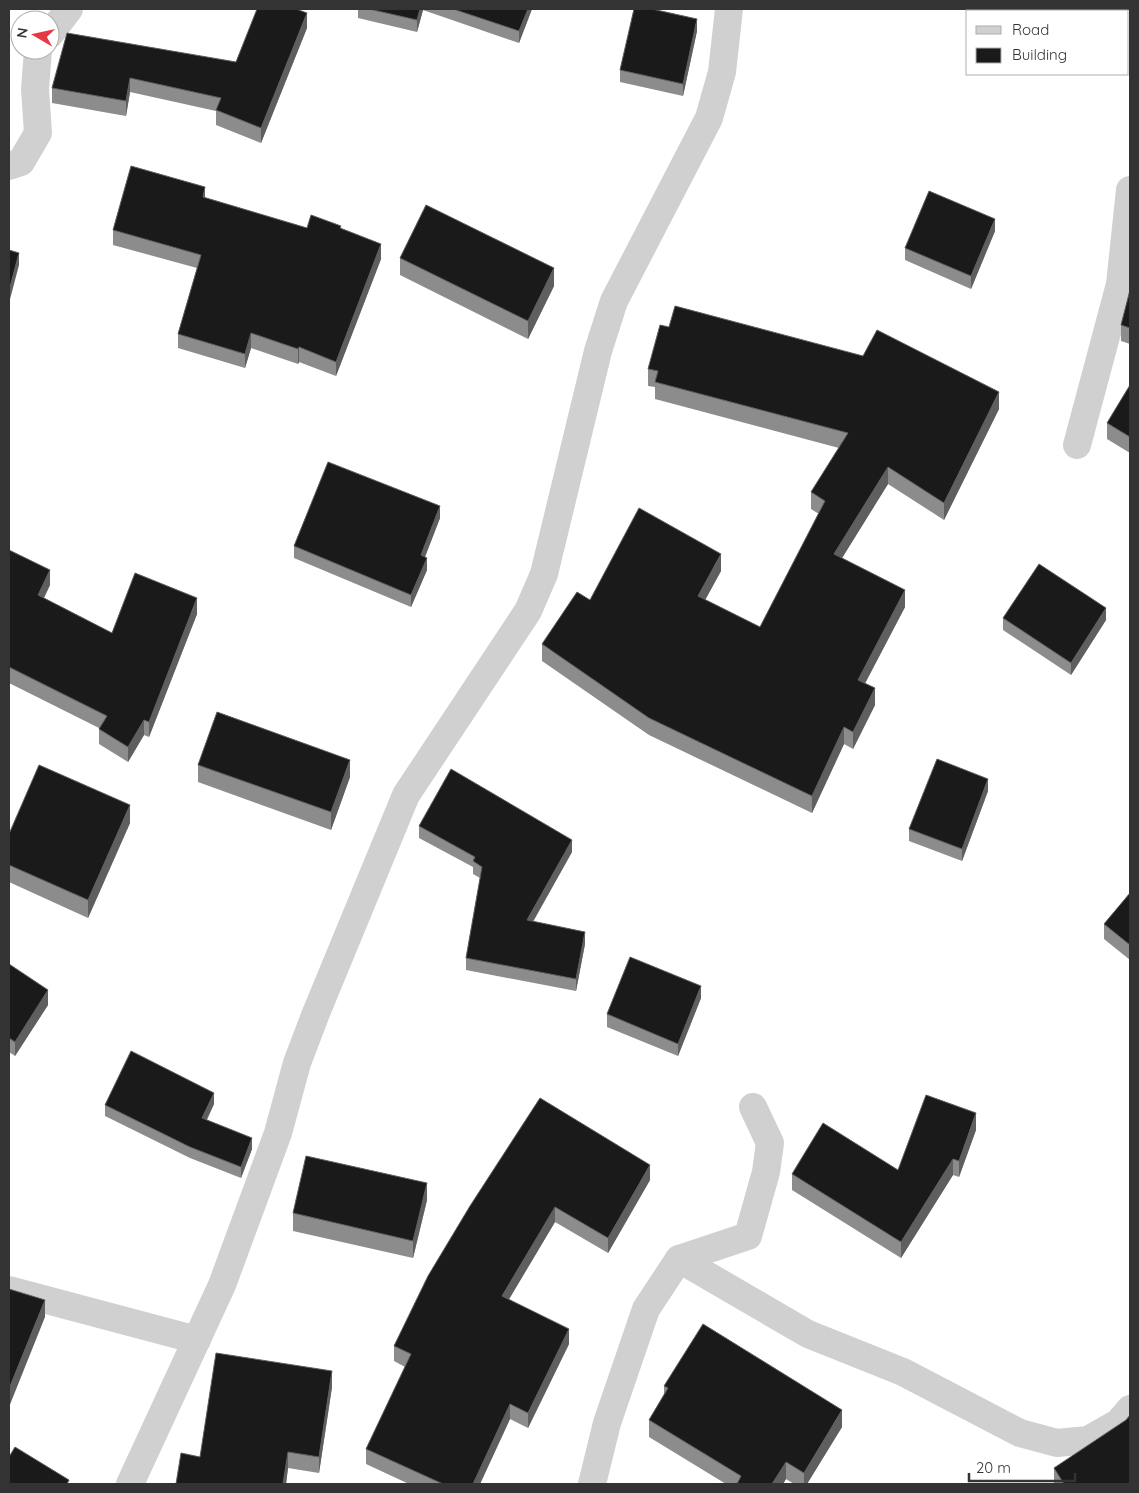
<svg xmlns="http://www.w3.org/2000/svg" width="1139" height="1493" font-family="Quicksand,sans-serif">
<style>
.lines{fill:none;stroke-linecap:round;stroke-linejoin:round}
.street{stroke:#d0d0d0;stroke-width:28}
.wall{fill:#8c8c8c}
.shaded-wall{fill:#5f5f5f}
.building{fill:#1a1a1a;stroke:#5f5f5f}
</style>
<rect width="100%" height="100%" fill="#fff"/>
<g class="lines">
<g class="street">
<path d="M50,34L69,9"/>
<path d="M9,166L21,162L38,133L35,89L38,50"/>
<path d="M1077,445L1120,284L1130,190"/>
<path d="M679,1259L808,1334L903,1372L1020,1433L1057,1443L1088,1440L1118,1423L1130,1409"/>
<path d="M9,1290L197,1340"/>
<path d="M130,1484L222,1285L278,1133L297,1063L316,1013L406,795L528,611L544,574L598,351L614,301L709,118L722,72L729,9"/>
<path d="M592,1484L607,1423L646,1309L679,1259L748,1236L766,1172L770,1143L753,1107"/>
</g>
</g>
<g class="wall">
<path d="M358,9H532L519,43L423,10L417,32L358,18Z"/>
<path d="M307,28L261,143L216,125V111L130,92L126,116L52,103V88L236,62Z"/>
<path d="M697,31L683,96L620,82V70Z"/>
<path d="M205,198L307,228L341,229L381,259L336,376L299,362L298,364L251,348L245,368L178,348V334L197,268L113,245V230Z"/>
<path d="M995,231L971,289L905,260V248Z"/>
<path d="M400,258L554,286L528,339L400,275Z"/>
<path d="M1130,290V344L1121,341V325Z"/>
<path d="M648,369L999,409L944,520L888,484L842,558L905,607L865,683L875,705L853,749L844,744L812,813L649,735L542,661V644L590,600L721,571L705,600L760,627L819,514L811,509V492L839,448L655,399V387L648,386Z"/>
<path d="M1130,385V453L1107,439V423Z"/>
<path d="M440,518L425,557L427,570L411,607L294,558V546Z"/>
<path d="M9,550L50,585L44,598L112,633L197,614L149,737L144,735L128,762L99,744V728L9,683Z"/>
<path d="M1003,618L1106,620L1071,675L1003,630Z"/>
<path d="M198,765L350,777L331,830L198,782Z"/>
<path d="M988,791L962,861L909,841V829Z"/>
<path d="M130,823L88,918L9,882V834Z"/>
<path d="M419,826L572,852L533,922L585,944L576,991L466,970V958L480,878L473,874V867L419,838Z"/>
<path d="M1130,893V960L1104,939V924Z"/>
<path d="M9,964L48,1005L15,1056L9,1052Z"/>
<path d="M701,998L678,1056L607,1027V1014Z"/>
<path d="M214,1104L207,1120L252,1149L241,1178L190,1158L105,1116V1105Z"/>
<path d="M976,1130L959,1177L953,1175L901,1258L792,1190V1174L898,1170Z"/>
<path d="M650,1180L608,1253L555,1222L509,1299L569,1344L528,1428L510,1419L480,1484H409L366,1464V1449L405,1367L394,1361V1346L470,1206Z"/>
<path d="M427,1200L413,1258L293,1231V1213Z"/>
<path d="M664,1386L842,1427L807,1484H794L786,1479L783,1484H726L649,1437V1420L664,1395Z"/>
<path d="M332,1387L319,1473L288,1468L286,1484H176L200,1457Z"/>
<path d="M1126,1420L1130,1484H1054V1468Z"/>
</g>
<g class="shaded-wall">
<path d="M420,9H423V10L417,32V20Z"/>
<path d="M528,9H532L519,43V31Z"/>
<path d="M307,13V28L261,143V128Z"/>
<path d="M697,19V31L683,96V84Z"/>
<path d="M130,78V92L126,116V101Z"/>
<path d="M205,187V201L203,197Z"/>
<path d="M995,219V231L971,289V276Z"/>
<path d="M381,244V259L336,376V362Z"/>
<path d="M19,253V265L9,303V291Z"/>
<path d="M554,268V286L528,339V321Z"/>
<path d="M251,333V348L245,368V354Z"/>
<path d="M299,347V362L298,364V349Z"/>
<path d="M999,392V409L944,520V503Z"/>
<path d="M888,467V484L834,571V554Z"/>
<path d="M440,506V518L421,567V555Z"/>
<path d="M721,554V571L698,613V596Z"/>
<path d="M427,558V570L411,607V595Z"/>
<path d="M50,570V585L38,610V595Z"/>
<path d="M905,590V607L858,697V680Z"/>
<path d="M197,598V614L149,737V722Z"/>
<path d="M1106,608V620L1071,675V663Z"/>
<path d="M875,688V705L853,749V732Z"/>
<path d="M144,720V735L128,762V747Z"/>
<path d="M844,727V744L812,813V796Z"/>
<path d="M350,760V777L331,830V812Z"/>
<path d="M988,779V791L962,861V849Z"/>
<path d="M130,805V823L88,918V900Z"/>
<path d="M572,840V852L527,932V920Z"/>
<path d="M585,932V944L576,991V979Z"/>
<path d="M701,986V998L678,1056V1044Z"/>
<path d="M48,990V1005L15,1056V1042Z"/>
<path d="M214,1093V1104L202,1129V1118Z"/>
<path d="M976,1113V1130L959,1177V1161Z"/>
<path d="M252,1138V1149L241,1178V1167Z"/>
<path d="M953,1159V1175L901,1258V1242Z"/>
<path d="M650,1165V1180L608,1253V1238Z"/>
<path d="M427,1183V1200L413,1258V1241Z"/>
<path d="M555,1207V1222L502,1311V1296Z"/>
<path d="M45,1300V1317L9,1407V1389Z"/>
<path d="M569,1329V1344L528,1428V1413Z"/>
<path d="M332,1371V1387L319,1473V1457Z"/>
<path d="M510,1404V1419L480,1484H473Z"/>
<path d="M842,1410V1427L807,1484H804V1473Z"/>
<path d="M288,1452V1468L286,1484H283Z"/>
<path d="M786,1462V1479L783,1484H772Z"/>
</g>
<g class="building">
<path d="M257,9H296L307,13L261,128L216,110L221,98L130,78L126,101L52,88L67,33L236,62Z"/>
<path d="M369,9H420L417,20Z"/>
<path d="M453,9H528L519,31Z"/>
<path d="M634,9H652L697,19L683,84L620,70Z"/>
<path d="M131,166L205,187L203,197L307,228L311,215L341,226L340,228L381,244L336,362L299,347L298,349L251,333L245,354L178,334L201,255L113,230Z"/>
<path d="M929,191L995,219L971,276L905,248Z"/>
<path d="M426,205L554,268L528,321L400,258Z"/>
<path d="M9,250L19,253L9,291Z"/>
<path d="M1130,290V328L1121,325Z"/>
<path d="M675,306L863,356L877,330L999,392L944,503L888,467L834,554L905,590L858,680L875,688L853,732L844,727L812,796L649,718L542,644L577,592L590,600L639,508L721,554L698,596L760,627L825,501L811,492L848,433L655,382L658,371L648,369L660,325L669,327Z"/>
<path d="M1130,385V437L1107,423Z"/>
<path d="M328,462L440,506L421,555L427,558L411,595L294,546Z"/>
<path d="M9,550L50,570L38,595L112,633L135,573L197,598L149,722L144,720L128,747L99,729L107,716L9,667Z"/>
<path d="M1039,564L1106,608L1071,663L1003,618Z"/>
<path d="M217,712L350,760L331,812L198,765Z"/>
<path d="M937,759L988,779L962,849L909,829Z"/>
<path d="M39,765L130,805L88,900L9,865V834Z"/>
<path d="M451,769L572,840L527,920L585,932L576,979L466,958L482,867L473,861L475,857L419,826Z"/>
<path d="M1130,893V945L1104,924Z"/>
<path d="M630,957L701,986L678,1044L607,1014Z"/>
<path d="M9,964L48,990L15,1042L9,1038Z"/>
<path d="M131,1051L214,1093L202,1118L252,1138L241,1167L190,1147L105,1105Z"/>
<path d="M926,1095L976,1113L959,1161L953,1159L901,1242L792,1174L823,1123L898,1170Z"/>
<path d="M540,1098L650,1165L608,1238L555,1207L502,1296L569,1329L528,1413L510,1404L473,1484H443L366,1449L411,1354L394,1346L428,1276L470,1206Z"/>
<path d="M306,1156L427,1183L413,1241L293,1213Z"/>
<path d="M9,1289L45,1300L9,1389Z"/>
<path d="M703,1324L842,1410L804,1473L786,1462L772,1484H737L741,1476L649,1420L668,1388L664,1386Z"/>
<path d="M216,1353L332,1371L319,1457L288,1452L283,1484H176L181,1453L200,1457Z"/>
<path d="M1130,1415V1484H1064L1054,1468L1126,1420Z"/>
<path d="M15,1447L69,1480L67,1484H9V1457Z"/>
</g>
<rect width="1139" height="1493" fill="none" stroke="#333333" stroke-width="20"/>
<rect x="966" y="10" width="162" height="65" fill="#ffffff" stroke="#adadad"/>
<rect x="976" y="26" width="25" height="8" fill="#d0d0d0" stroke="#adadad"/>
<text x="1012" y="35" font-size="15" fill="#333333">Road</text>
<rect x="976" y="48" width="25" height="15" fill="#1a1a1a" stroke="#adadad"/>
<text x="1012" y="60" font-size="15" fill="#333333">Building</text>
<g transform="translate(35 35) rotate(279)"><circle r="24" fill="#ffffff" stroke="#adadad"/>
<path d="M0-4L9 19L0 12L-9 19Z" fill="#e63946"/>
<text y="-8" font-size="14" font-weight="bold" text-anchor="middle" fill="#333333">N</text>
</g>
<path d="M969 1473v8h106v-8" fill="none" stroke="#333333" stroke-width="2.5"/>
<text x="976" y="1473" font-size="15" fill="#333333" stroke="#ffffff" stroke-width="4" paint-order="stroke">20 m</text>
</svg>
